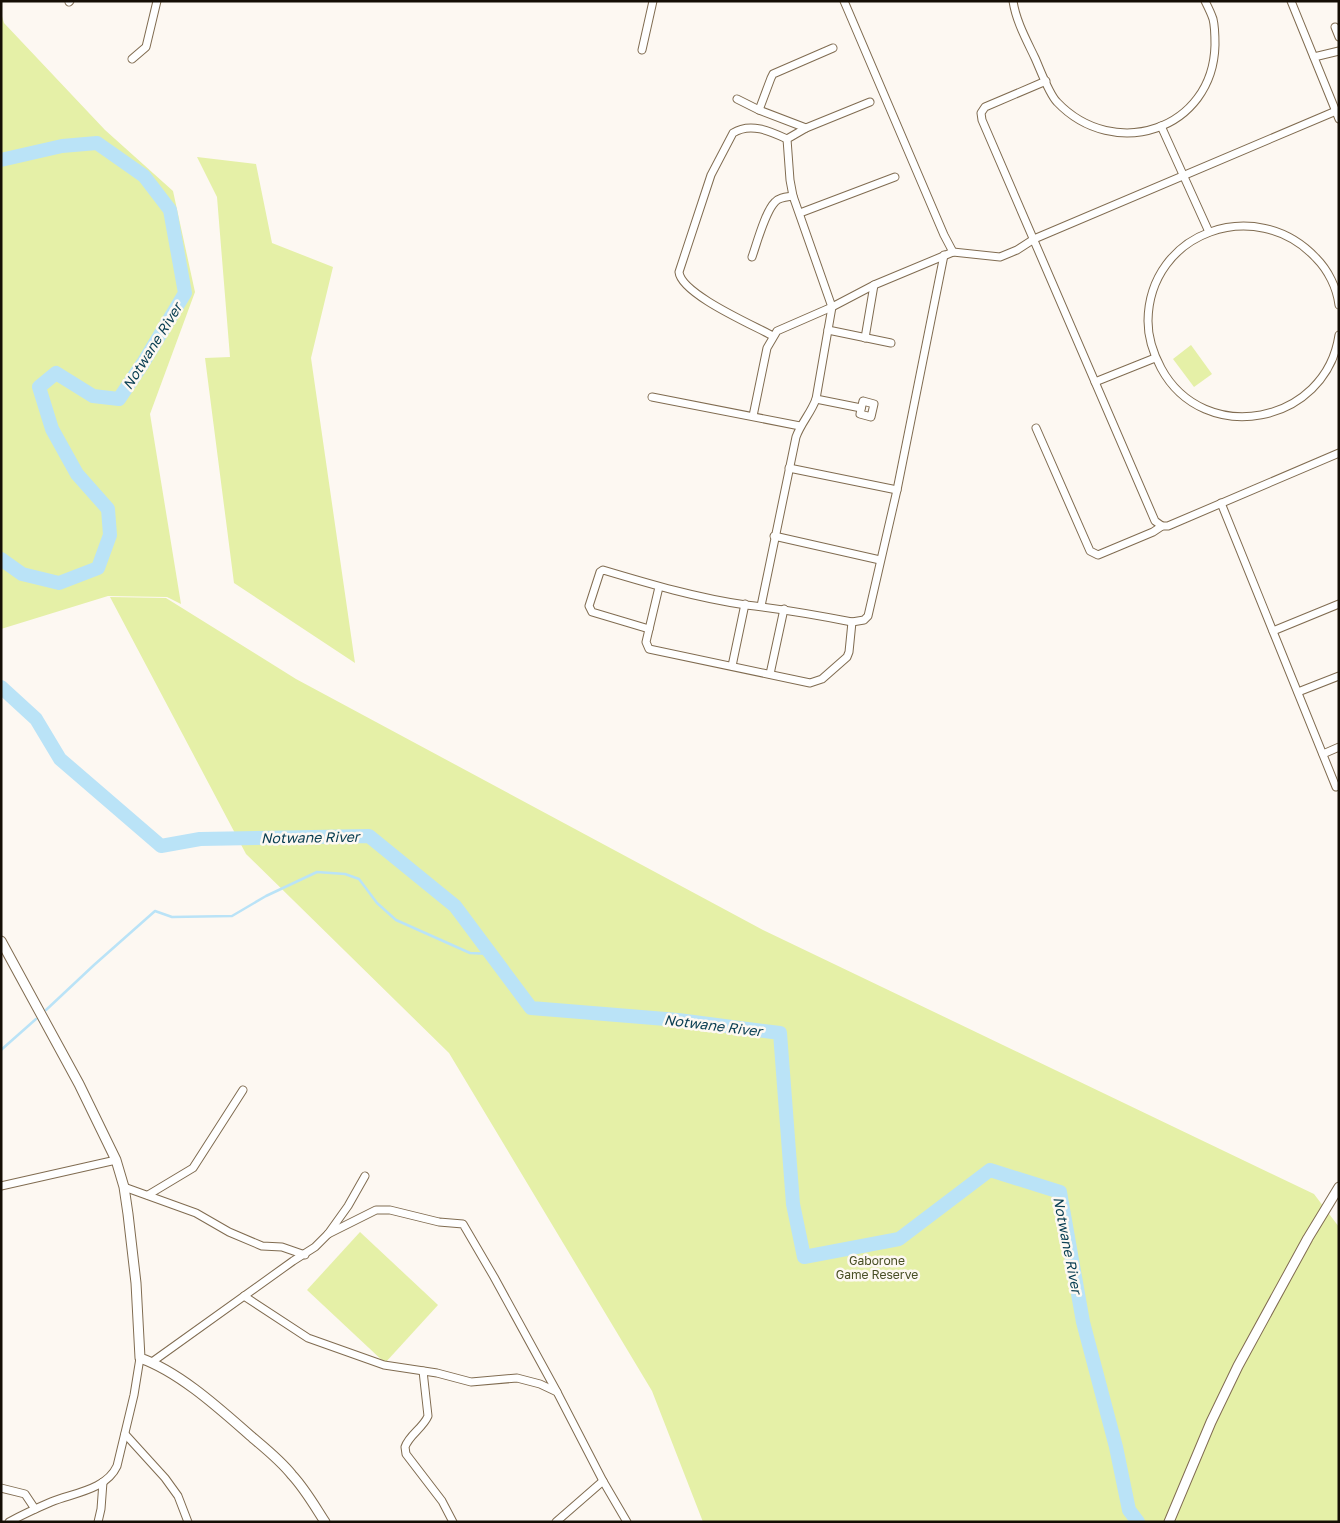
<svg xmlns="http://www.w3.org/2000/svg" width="1340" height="1523" font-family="'Golos Text',sans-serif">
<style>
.green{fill:#e5f0a7}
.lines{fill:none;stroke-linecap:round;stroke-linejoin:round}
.stream{stroke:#bae3f7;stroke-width:2.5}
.river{stroke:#bae3f7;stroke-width:14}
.minor-casing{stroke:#806c51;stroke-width:9}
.tertiary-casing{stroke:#806c51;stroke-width:11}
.minor{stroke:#fff;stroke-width:7}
.tertiary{stroke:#fff;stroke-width:9}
.labels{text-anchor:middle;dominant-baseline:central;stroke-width:5;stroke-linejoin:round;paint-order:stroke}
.park-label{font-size:12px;fill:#484e24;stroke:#fdf8f2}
.water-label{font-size:14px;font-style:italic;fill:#0c4054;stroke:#fdf8f2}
</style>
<rect width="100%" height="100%" fill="#fdf8f2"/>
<g class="green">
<path d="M1,13L4,23L105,130L173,191L195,292L150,414L181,604L167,597L108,596L1,629Z"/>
<path d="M197,157L256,164L272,243L333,267L311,358L355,663L234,583L205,358L230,357L217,197Z"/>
<path d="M1191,345L1212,374L1194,387L1173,359Z"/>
<path d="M110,597L166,598L296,679L763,930L1314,1194L1339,1227V1522H703L652,1391L449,1053L246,854Z"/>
<path d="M360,1232L438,1305L385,1363L307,1290Z"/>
</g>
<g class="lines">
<g class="stream">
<path d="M46,1010L94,965L155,911L172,917L232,916L266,896L317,872L345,874L359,879L377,903L396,920L470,953L491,954"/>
<path d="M1,1050L36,1019"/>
</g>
<g class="river">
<path d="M1,160L62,146L97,143L144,176L170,210L185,293L143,363L119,399L93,396L56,373L39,387L52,429L77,474L108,509L110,535L98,568L59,583L22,574L1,559"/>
<path d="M1,687L36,719L60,759L161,846L200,839L369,836L455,906L531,1008L678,1020L780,1033L793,1204L804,1257L899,1239L990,1170L1060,1192L1083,1322L1116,1447L1129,1510L1138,1522"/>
</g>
<defs>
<g id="minor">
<path d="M844,1L944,235L953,252"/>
<path d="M1013,1C1016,21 1026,39 1035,58C1040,69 1049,94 1057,102C1114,162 1213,130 1215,45C1215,37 1215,27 1213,19C1211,13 1208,7 1205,1"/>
<path d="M1291,1L1339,119"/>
<path d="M69,2L70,1"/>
<path d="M1335,27L1339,37"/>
<path d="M642,50L653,1"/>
<path d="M1314,57L1339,51"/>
<path d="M132,59L146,47L157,1"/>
<path d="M1046,81L985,107L981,113L982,120L1155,521L1162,526"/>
<path d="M737,99L759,110L806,128L870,102"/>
<path d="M759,110L771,78L773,74L833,48"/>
<path d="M1161,126L1209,232"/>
<path d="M800,213L895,177"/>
<path d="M752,257C757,243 765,212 775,202C779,197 787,197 793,196"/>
<path d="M1339,305C1337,288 1328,270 1316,258C1256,194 1149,232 1148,321C1148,337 1153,353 1161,368C1204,448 1326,424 1339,335"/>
<path d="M828,330L891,343"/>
<path d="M773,336C753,325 681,294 679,272L711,175L733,133C750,122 770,131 787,139"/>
<path d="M865,338L874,285"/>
<path d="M1095,382L1155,358"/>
<path d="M652,397L800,426"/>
<path d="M816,399L861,408"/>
<path d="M863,401L874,404L871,417L860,414Z"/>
<path d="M753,416L767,348L777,331L832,307L874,285L953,252L1000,257L1017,250L1034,239L1336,111"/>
<path d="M1036,428L1090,551L1098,555L1153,532L1162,526H1168L1339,453"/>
<path d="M789,468L897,490"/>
<path d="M1221,503L1336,787"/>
<path d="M774,536L880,560"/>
<path d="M659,587L646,642L649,649L810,683L822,679L847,657L849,652L852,622"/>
<path d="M761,606L796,437C801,423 811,413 816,399L832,307L793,196L790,180L787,139L806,128"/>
<path d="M649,629L592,612L589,606L600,572L603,570C650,584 697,598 746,605C781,609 817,615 852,622L864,620L868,616L897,490L944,255"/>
<path d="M1273,631L1339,604"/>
<path d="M732,666L745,604"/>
<path d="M770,674L784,609"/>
<path d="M1298,692L1339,676"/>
<path d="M1323,754L1339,747"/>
<path d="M1,1186L116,1160"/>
<path d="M124,1187L196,1213L229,1232L262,1246L282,1247L305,1255"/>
<path d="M148,1195L193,1168L243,1090"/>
<path d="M328,1234L376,1210H390L439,1222L463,1224L494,1277L557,1392"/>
<path d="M244,1296L308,1338L384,1365L437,1373L471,1382L517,1378L540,1384L557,1392L603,1481L627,1522"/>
<path d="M152,1362L293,1261L315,1247L328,1234L348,1206L365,1176"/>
<path d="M423,1371L428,1416C423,1428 409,1435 405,1447L406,1454L442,1501L453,1522"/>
<path d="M125,1434L165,1478L178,1496L188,1522"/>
<path d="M1,1488L25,1494L35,1509"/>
<path d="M9,1522C22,1515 37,1508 51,1502C73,1493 106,1490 117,1466L134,1395L140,1358"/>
<path d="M98,1522L101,1509L103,1482"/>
<path d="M556,1522L603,1481"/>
</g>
<g id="tertiary">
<path d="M1,941L79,1084L116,1160L124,1187L128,1214L136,1283L140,1358C180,1372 221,1410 253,1438C266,1449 281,1461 292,1475C305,1489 314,1505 325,1522"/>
<path d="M1169,1522L1211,1422L1238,1366L1308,1238L1339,1187"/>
</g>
</defs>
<use href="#minor" class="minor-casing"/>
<use href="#tertiary" class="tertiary-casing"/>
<use href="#minor" class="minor"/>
<use href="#tertiary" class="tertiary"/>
</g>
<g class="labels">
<g class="park-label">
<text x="877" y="1260">Gaborone<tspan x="877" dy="14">Game Reserve</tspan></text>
</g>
<g class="water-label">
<text transform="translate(152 346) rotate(-58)">Notwane River</text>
<text transform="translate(310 837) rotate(-1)">Notwane River</text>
<text transform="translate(713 1025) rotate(7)">Notwane River</text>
<text transform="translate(1068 1245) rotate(79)">Notwane River</text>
</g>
</g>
<rect width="1340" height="1523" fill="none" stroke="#150e05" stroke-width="5"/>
</svg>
